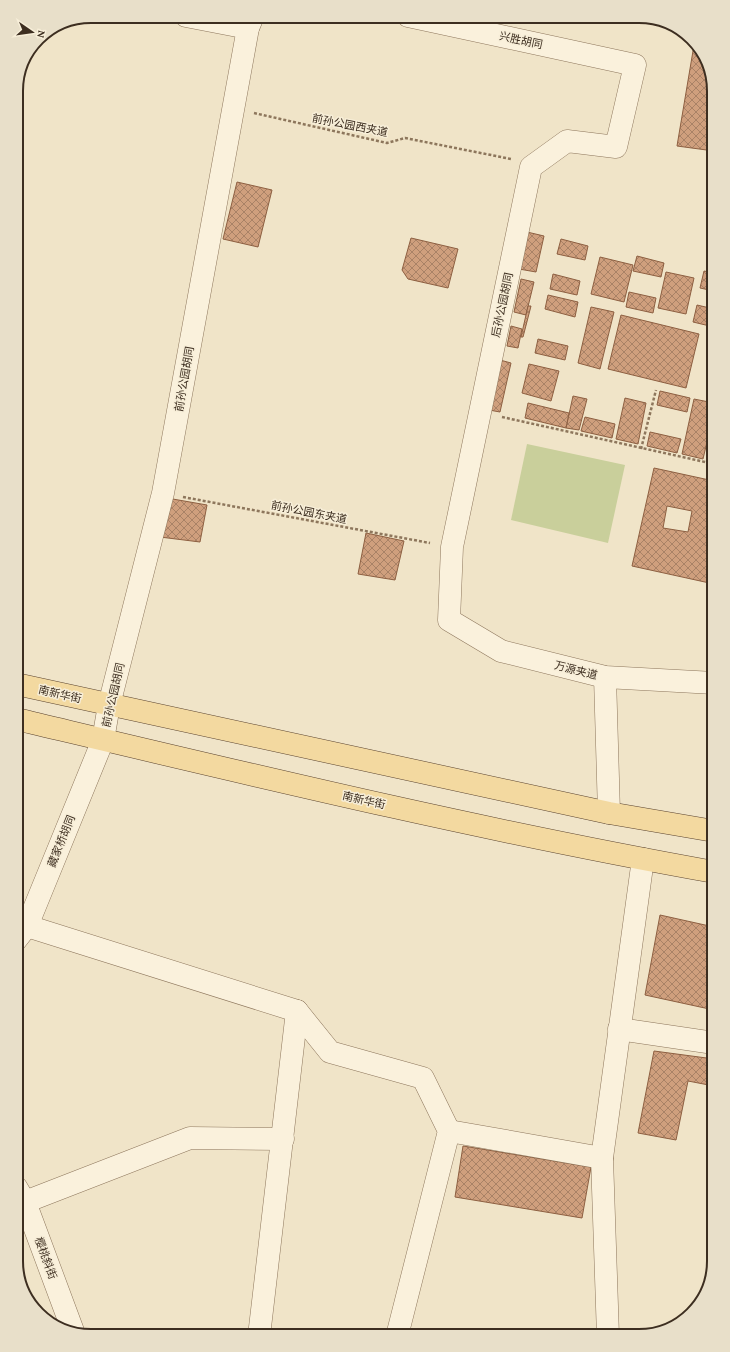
<svg xmlns="http://www.w3.org/2000/svg" width="730" height="1352" font-family="'Crimson Pro','Noto Sans SC',serif">
<style>
.garden{fill:#c9cf9b}
.building{fill:url(#building-cross-hatch);stroke:#8d5f41;fill-rule:evenodd}
.lines{fill:none;stroke-linecap:round;stroke-linejoin:round}
.minor-casing{stroke:#8d765c;stroke-width:23}
.major-casing{stroke:#5b4430;stroke-width:23}
.path{stroke:#8d765c;stroke-width:2.5;stroke-dasharray:3 2;stroke-linecap:butt}
.minor{stroke:#faf1dc;stroke-width:22}
.major{stroke:#f3d9a0;stroke-width:22}
.labels{text-anchor:middle;dominant-baseline:central;stroke-width:3;stroke-linejoin:round;paint-order:stroke}
.street-label{font-size:11px;fill:#3d2e20;stroke:#f7eed8}
.rim{fill:none;stroke:#3d2e20;stroke-width:2}
</style>
<defs>
<pattern id="building-cross-hatch" width="8" height="8" patternUnits="userSpaceOnUse"><rect width="8" height="8" fill="#cf9f7d"/><path d="M0 0l8 8M0 8l8-8" fill="none" stroke="#a98266"/></pattern>
</defs>
<rect width="100%" height="100%" fill="#f0e4c8"/>
<path class="garden" d="M527,444L625,465L608,543L511,520Z"/>
<g class="building">
<path d="M694,45L708,62L714,91V151L677,146Z"/>
<path d="M237,182L272,190L258,247L223,239Z"/>
<path d="M527,232L544,236L536,272L519,269Z"/>
<path d="M411,238L458,249L448,288L408,279L402,270Z"/>
<path d="M561,239L588,246L585,260L557,254Z"/>
<path d="M637,256L664,263L661,277L633,271Z"/>
<path d="M600,257L633,265L624,302L591,294Z"/>
<path d="M704,271L714,273V291L700,288Z"/>
<path d="M666,272L694,278L686,314L658,308Z"/>
<path d="M553,274L580,281L577,295L550,289Z"/>
<path d="M521,279L534,282L526,315L514,312Z"/>
<path d="M629,292L656,298L653,313L626,307Z"/>
<path d="M548,295L578,302L575,317L545,309Z"/>
<path d="M697,305L714,309V327L693,322Z"/>
<path d="M528,306H531L523,337H521Z"/>
<path d="M591,307L614,312L600,369L578,363Z"/>
<path d="M621,315L699,334L686,388L608,369Z"/>
<path d="M511,326L522,329L518,348L507,346Z"/>
<path d="M538,339L568,346L565,360L535,353Z"/>
<path d="M500,360L511,363L500,412L489,410Z"/>
<path d="M529,364L559,371L551,401L522,393Z"/>
<path d="M714,370V396L708,395Z"/>
<path d="M660,391L690,398L687,412L657,405Z"/>
<path d="M573,396L587,399L579,430L566,428Z"/>
<path d="M625,398L646,403L638,444L616,439Z"/>
<path d="M694,399L714,403V412L703,459L682,454Z"/>
<path d="M528,403L569,413L566,428L525,418Z"/>
<path d="M585,417L615,424L612,438L581,431Z"/>
<path d="M650,432L681,439L677,453L647,446Z"/>
<path d="M654,468L714,481V584L632,566ZM667,506L692,511L688,532L663,528Z"/>
<path d="M167,498L207,505L200,542L160,537Z"/>
<path d="M366,533L404,541L395,580L358,574Z"/>
<path d="M660,915L714,927V1010L645,995Z"/>
<path d="M654,1051L714,1059V1086L688,1081L676,1140L638,1133Z"/>
<path d="M463,1146L591,1167L582,1218L455,1197Z"/>
</g>
<g class="lines">
<defs>
<g id="minor">
<path d="M186,16L248,28"/>
<path d="M408,16L635,65L616,147L567,141L531,167L452,547L449,620L501,651L605,677L714,683"/>
<path d="M605,677L609,813"/>
<path d="M27,926L297,1011L330,1052L423,1078L449,1131L397,1336"/>
<path d="M16,940L27,926L103,740L109,705L163,493L248,28L253,16"/>
<path d="M619,1029L714,1043"/>
<path d="M449,1131L602,1158"/>
<path d="M16,1187L25,1202L73,1331"/>
<path d="M25,1202L190,1138L283,1139"/>
<path d="M259,1336L297,1011"/>
<path d="M608,1336L602,1158L643,859"/>
</g>
<g id="major">
<path d="M16,684L609,813L714,831"/>
<path d="M16,719C248,774 479,830 714,872"/>
</g>
</defs>
<use href="#minor" class="minor-casing"/>
<use href="#major" class="major-casing"/>
<g class="path">
<path d="M254,113L387,143L405,138L511,159"/>
<path d="M502,417L714,464"/>
<path d="M641,449L656,390"/>
<path d="M183,497L430,543"/>
</g>
<use href="#minor" class="minor"/>
<use href="#major" class="major"/>
</g>
<g class="labels">
<g class="street-label">
<text transform="translate(521 40) rotate(12)">兴胜胡同</text>
<text transform="translate(350 125) rotate(11)">前孙公园西夹道</text>
<text transform="translate(502 305) rotate(-78)">后孙公园胡同</text>
<text transform="translate(184 379) rotate(-80)">前孙公园胡同</text>
<text transform="translate(309 512) rotate(11)">前孙公园东夹道</text>
<text transform="translate(576 670) rotate(14)">万源夹道</text>
<text transform="translate(60 694) rotate(13)">南新华街</text>
<text transform="translate(113 695) rotate(-77)">前孙公园胡同</text>
<text transform="translate(364 800) rotate(13)">南新华街</text>
<text transform="translate(61 841) rotate(-68)">藏家桥胡同</text>
<text transform="translate(46 1258) rotate(70)">樱桃斜街</text>
</g>
</g>
<path d="M0 0H730V1352H0ZM91 23H639A68 68 0 0 1 707 91V1261A68 68 0 0 1 639 1329H91A68 68 0 0 1 23 1261V91A68 68 0 0 1 91 23Z" fill="#e8dfc9" fill-rule="evenodd"/>
<path class="rim" d="M91 23H639A68 68 0 0 1 707 91V1261A68 68 0 0 1 639 1329H91A68 68 0 0 1 23 1261V91A68 68 0 0 1 91 23Z"/>
<g transform="translate(32 32) rotate(103)" stroke="#f7eed8" stroke-width="3" paint-order="stroke">
<path d="M0-3L7 15L0 10L-7 15Z" fill="#3d2e20"/>
<text y="-6" font-size="11" font-weight="bold" text-anchor="middle" fill="#3d2e20">N</text>
</g>
</svg>
